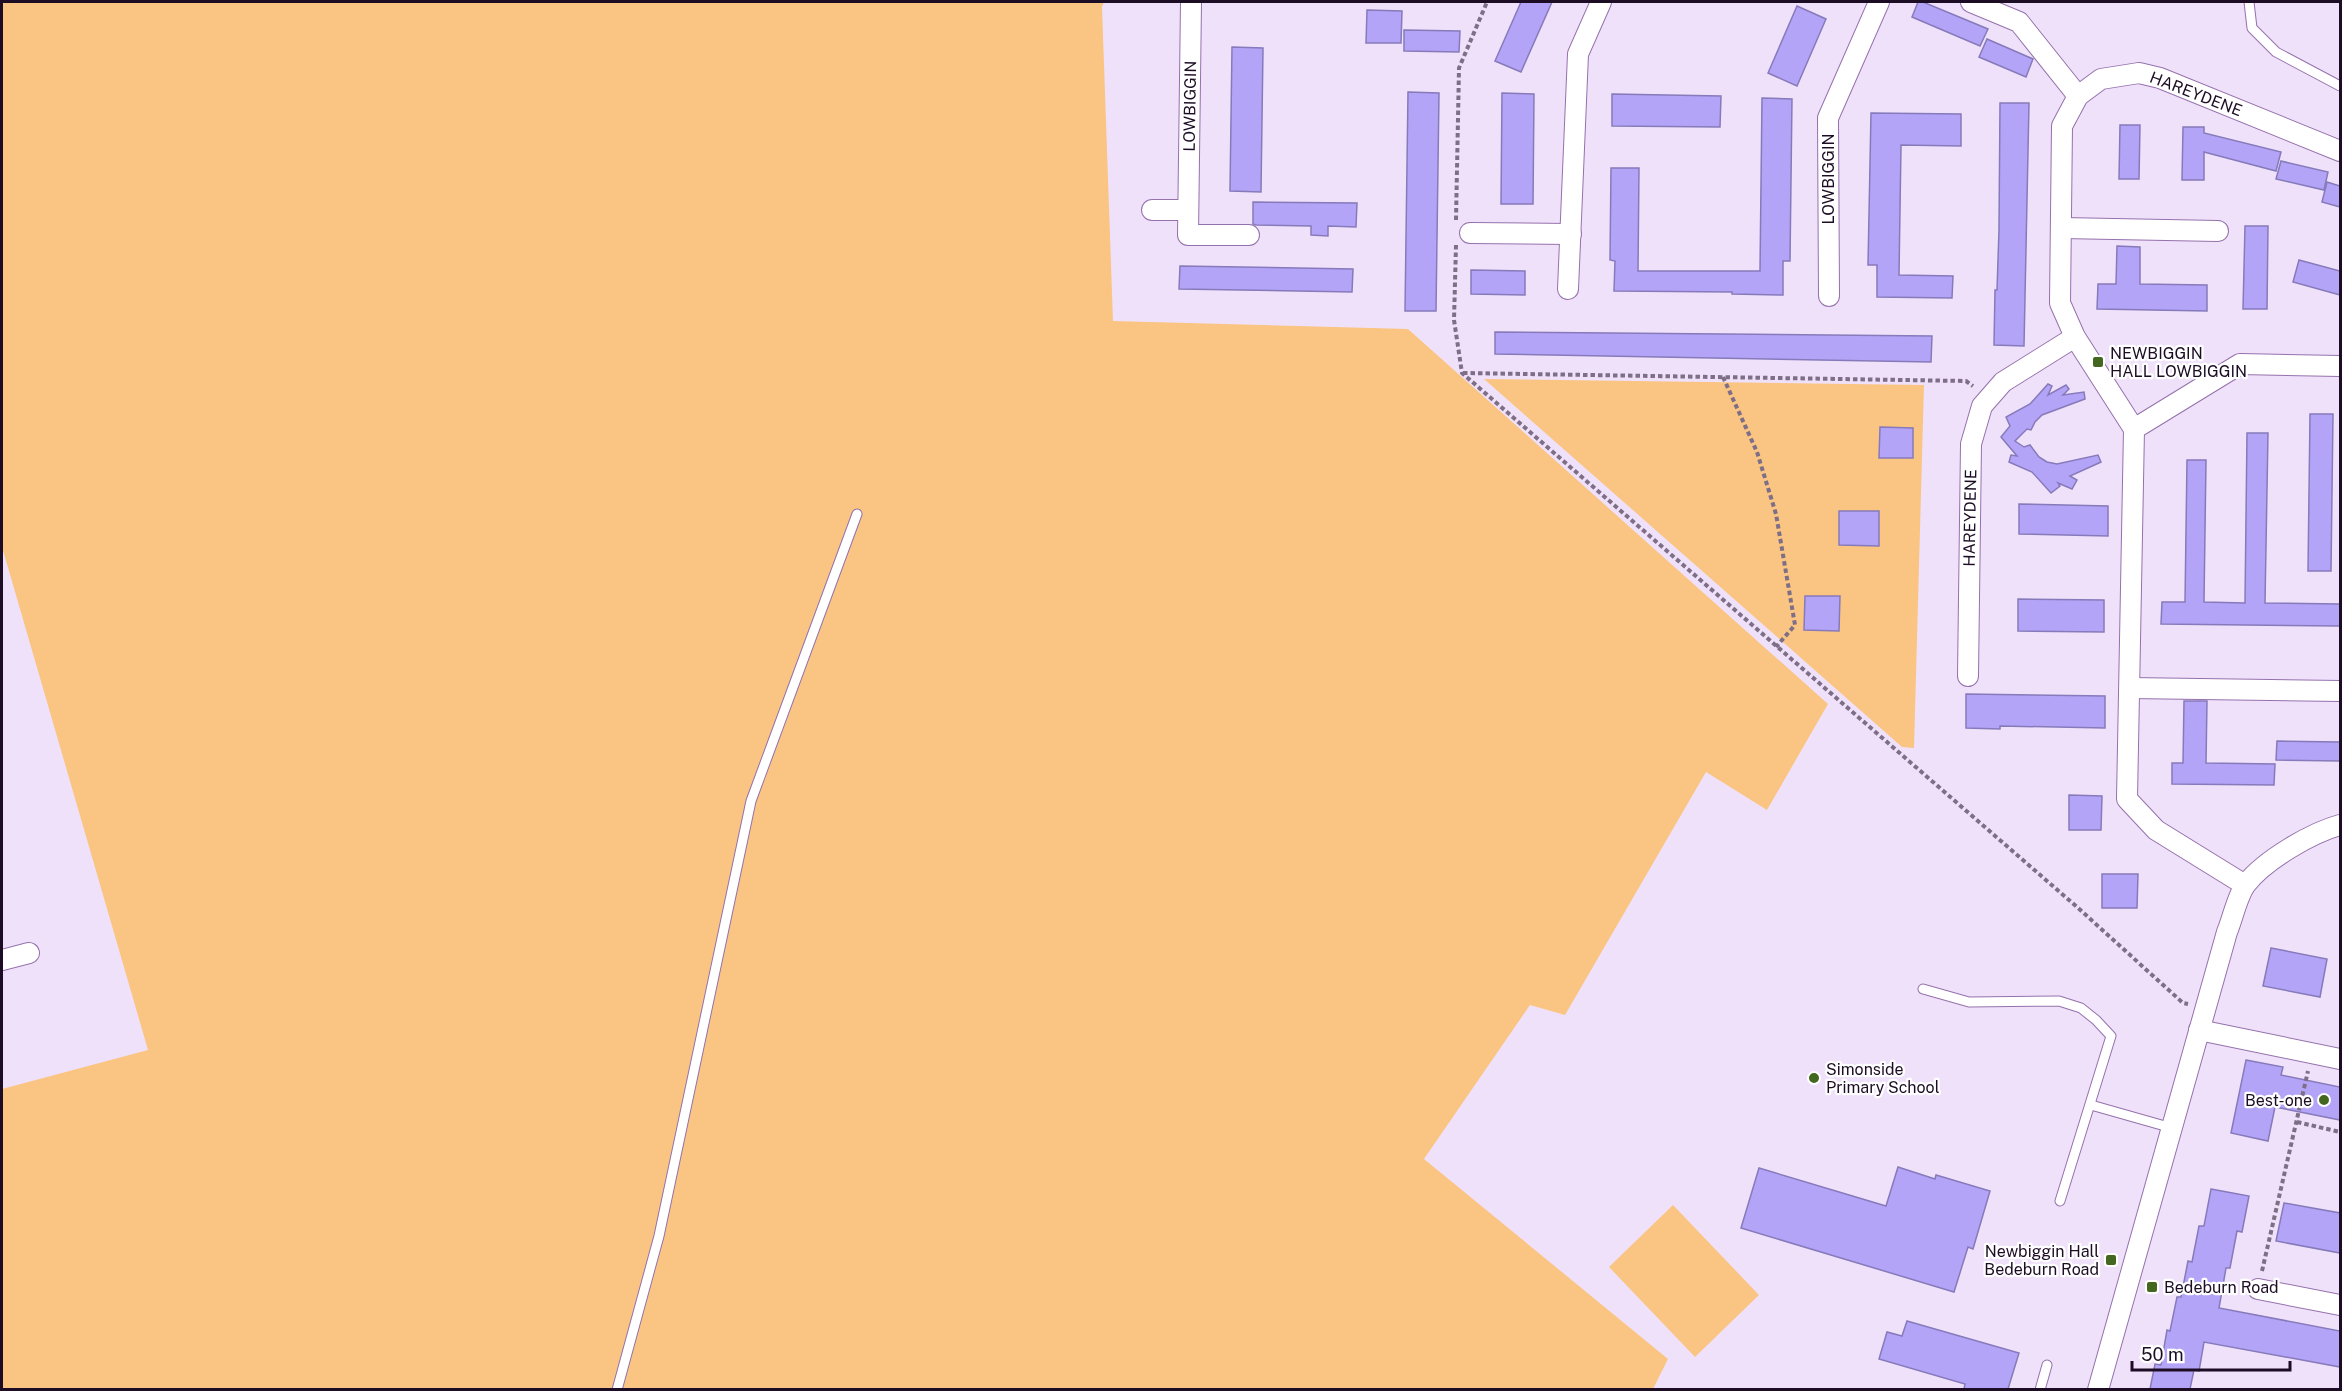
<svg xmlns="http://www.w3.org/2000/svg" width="2342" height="1391" font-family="'Public Sans',sans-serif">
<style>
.green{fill:#fac582}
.building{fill:#b4a4f7;stroke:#867aba;stroke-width:1.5}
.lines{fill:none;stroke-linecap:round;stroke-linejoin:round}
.lane-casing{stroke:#9571ac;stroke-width:11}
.street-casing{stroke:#9571ac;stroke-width:22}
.path{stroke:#7e6f87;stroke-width:4;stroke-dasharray:4.5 3;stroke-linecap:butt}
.lane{stroke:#fff;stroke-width:9}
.street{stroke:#fff;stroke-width:20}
.poi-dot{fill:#43671f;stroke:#fff;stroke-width:2}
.labels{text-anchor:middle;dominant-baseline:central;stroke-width:4.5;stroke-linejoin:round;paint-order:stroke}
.street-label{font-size:16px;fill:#1c0d24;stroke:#fff}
.poi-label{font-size:16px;fill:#1c0d24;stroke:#fff;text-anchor:start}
</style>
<rect width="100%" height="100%" fill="#f0e1fb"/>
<g class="green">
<path d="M2,2H1104L1102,7L1113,321L1408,329L1828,704L1767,810L1706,772L1565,1015L1530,1005L1424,1159L1668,1359L1653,1389H2V1089L148,1050L2,547Z"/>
<path d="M1484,379L1924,385L1914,748L1902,747Z"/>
<path d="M1673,1205L1759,1295L1695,1357L1609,1267Z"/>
</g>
<g class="building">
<path d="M1521,2H1552L1521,72L1495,61Z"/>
<path d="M1918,2H1923L1988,29L1980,46L1912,17Z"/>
<path d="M1797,6L1826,19L1797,86L1768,73Z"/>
<path d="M1367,10L1402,11L1401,43H1366Z"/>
<path d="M1404,30L1460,31L1459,52L1404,51Z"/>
<path d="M1987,39L2033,59L2026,77L1979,57Z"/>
<path d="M1232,47L1263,48L1261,192L1230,191Z"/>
<path d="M1408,92L1439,93L1436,311H1405Z"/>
<path d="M1502,93L1534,94L1533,204H1501Z"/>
<path d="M1612,94L1721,96L1720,127L1612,126Z"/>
<path d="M1762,98L1792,99L1790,261H1783V295L1732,294V292L1614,291L1615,261L1610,260L1611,168H1639L1638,271H1760Z"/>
<path d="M2000,103H2029L2024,346L1994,345L1995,290H1997L1999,230Z"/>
<path d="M1871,113L1961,114V146L1901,145L1899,275L1953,276L1952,298L1877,297V265H1868Z"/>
<path d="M2120,125H2140L2139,179H2119Z"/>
<path d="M2183,127H2204V133L2281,152L2276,171L2204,152V180H2182Z"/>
<path d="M2281,161L2328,172L2324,190L2276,179Z"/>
<path d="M2327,182L2340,186V207L2322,202Z"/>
<path d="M1253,202L1357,203L1356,227L1328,226V236L1311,235V226L1256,225L1253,224Z"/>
<path d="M2245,226H2268L2267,309H2243Z"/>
<path d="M2117,246L2140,247V284L2207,285V311L2097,309L2098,284H2116Z"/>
<path d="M2299,260L2340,271V295L2293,282Z"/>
<path d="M1180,266L1353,269L1352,292L1179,289Z"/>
<path d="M1471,270L1525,271V295L1471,294Z"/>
<path d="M1495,332L1932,336L1931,362L1495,354Z"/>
<path d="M2048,384L2052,386L2048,395L2066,385L2069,389L2063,395L2084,392L2085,399L2042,415L2035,422L2031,430L2027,429L2015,441L2024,447L2030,445L2039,457L2047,462L2057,464L2098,455L2101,462L2070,476L2077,480L2072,489L2058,483L2060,486L2051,493L2032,472L2009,462L2011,455L2017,456L2001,437L2010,426L2006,417L2030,404Z"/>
<path d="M2310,414H2333L2331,571H2308Z"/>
<path d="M1880,427L1913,428V458H1879Z"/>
<path d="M2247,433H2268L2265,603L2340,604V626L2161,624L2162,602H2185L2187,460H2206L2204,602L2245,603Z"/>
<path d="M2019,504L2108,506V536L2019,534Z"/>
<path d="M1839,511H1879V546L1839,545Z"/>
<path d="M1805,596H1840L1839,631L1804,630Z"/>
<path d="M2018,599L2104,600V632L2018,631Z"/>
<path d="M1966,694L2105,696V728L2000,726V729L1966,728Z"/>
<path d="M2184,701H2207L2206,763L2275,764L2274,785L2172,784V763H2183Z"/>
<path d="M2277,741L2340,742V761L2276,760Z"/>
<path d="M2069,795L2102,796L2101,830H2069Z"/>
<path d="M2102,874H2138L2137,908H2102Z"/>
<path d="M2271,948L2327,959L2320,997L2263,986Z"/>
<path d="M2246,1060L2283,1067L2281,1075L2340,1087V1120L2275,1107L2268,1141L2231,1133Z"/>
<path d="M1898,1167L1935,1179L1936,1175L1990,1191L1973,1249L1968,1247L1954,1292L1741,1228L1759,1168L1886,1206Z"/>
<path d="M2211,1189L2249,1196L2242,1232L2237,1231L2230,1268H2226L2219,1308L2340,1331V1367L2204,1342L2199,1371L2194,1370L2190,1389H2150L2155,1364L2161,1365L2167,1330L2170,1331L2177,1297H2181L2188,1261L2192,1262L2199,1226H2204Z"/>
<path d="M2284,1203L2340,1213V1253L2276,1241Z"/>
<path d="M1907,1321L2019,1353L2008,1389H1964L1965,1384L1879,1359L1887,1332L1902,1336Z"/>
</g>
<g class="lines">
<defs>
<g id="lane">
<path d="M2249,2L2252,28L2276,52L2340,86"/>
<path d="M1923,989L1969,1002L2059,1001L2081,1008L2096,1020L2111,1036L2060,1201"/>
<path d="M2091,1105L2172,1128"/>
<path d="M617,1390L659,1236L751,801L857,514"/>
<path d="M2040,1390L2047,1365"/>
</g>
<g id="street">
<path d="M1191,2L1188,235H1249"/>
<path d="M1971,2L2019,22L2078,96"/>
<path d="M1152,210H1188"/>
<path d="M2062,228L2218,231"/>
<path d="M1470,233L1571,234"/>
<path d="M1568,289L1578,54L1601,2"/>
<path d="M1829,296L1828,118L1879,2"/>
<path d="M2134,429L2240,364L2340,366"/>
<path d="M1968,676L1971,444L1982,406L2003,382L2075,337"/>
<path d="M2130,688L2340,691"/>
<path d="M2245,885L2156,830L2127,799L2134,429L2075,337L2060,303L2062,126L2078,96L2101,79L2139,73L2160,78L2340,151"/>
<path d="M2,960L29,953"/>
<path d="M2199,1030L2340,1059"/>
<path d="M2258,1289L2340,1305"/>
<path d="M2098,1390L2227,932C2233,918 2237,896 2246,884C2265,860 2311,833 2340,825"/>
</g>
</defs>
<use href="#lane" class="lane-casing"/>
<use href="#street" class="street-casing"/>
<g class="path">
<path d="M1456,220L1459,68L1487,2"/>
<path d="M1456,245L1454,320L1462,373L2077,907L2183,1003L2188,1004"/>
<path d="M1463,373L1966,381L1973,386"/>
<path d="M1723,377L1757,452L1776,514L1795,625L1776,647"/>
<path d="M2297,1122L2340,1132"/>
<path d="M2262,1271L2308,1071"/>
</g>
<use href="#lane" class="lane"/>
<use href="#street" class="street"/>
</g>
<g class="poi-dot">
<rect x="2092" y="356" width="12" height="12" rx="3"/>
<circle cx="1814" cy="1078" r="6"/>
<circle cx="2324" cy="1100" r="6"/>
<rect x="2105" y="1254" width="12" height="12" rx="3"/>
<rect x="2146" y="1281" width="12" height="12" rx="3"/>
</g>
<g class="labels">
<g class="street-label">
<text transform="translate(2196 94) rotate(21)">HAREYDENE</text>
<text transform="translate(1190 106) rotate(-89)">LOWBIGGIN</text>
<text transform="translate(1828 179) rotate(-90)">LOWBIGGIN</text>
<text transform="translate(1970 518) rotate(-89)">HAREYDENE</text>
</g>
<g class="poi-label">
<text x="2110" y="353">NEWBIGGIN<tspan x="2110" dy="18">HALL LOWBIGGIN</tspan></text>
<text x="1826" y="1069">Simonside<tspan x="1826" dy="18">Primary School</tspan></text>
<text x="2312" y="1100" text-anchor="end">Best-one</text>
<text x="2099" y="1251" text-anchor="end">Newbiggin Hall<tspan x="2099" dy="18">Bedeburn Road</tspan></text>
<text x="2164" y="1287">Bedeburn Road</text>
</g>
</g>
<rect width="2342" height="1391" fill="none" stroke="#1c0d24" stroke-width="6"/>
<path d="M2132 1361v9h158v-9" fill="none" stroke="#1c0d24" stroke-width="3"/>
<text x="2141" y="1361" font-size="18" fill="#1c0d24" stroke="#ffffff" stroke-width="4.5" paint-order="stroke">50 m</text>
</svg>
